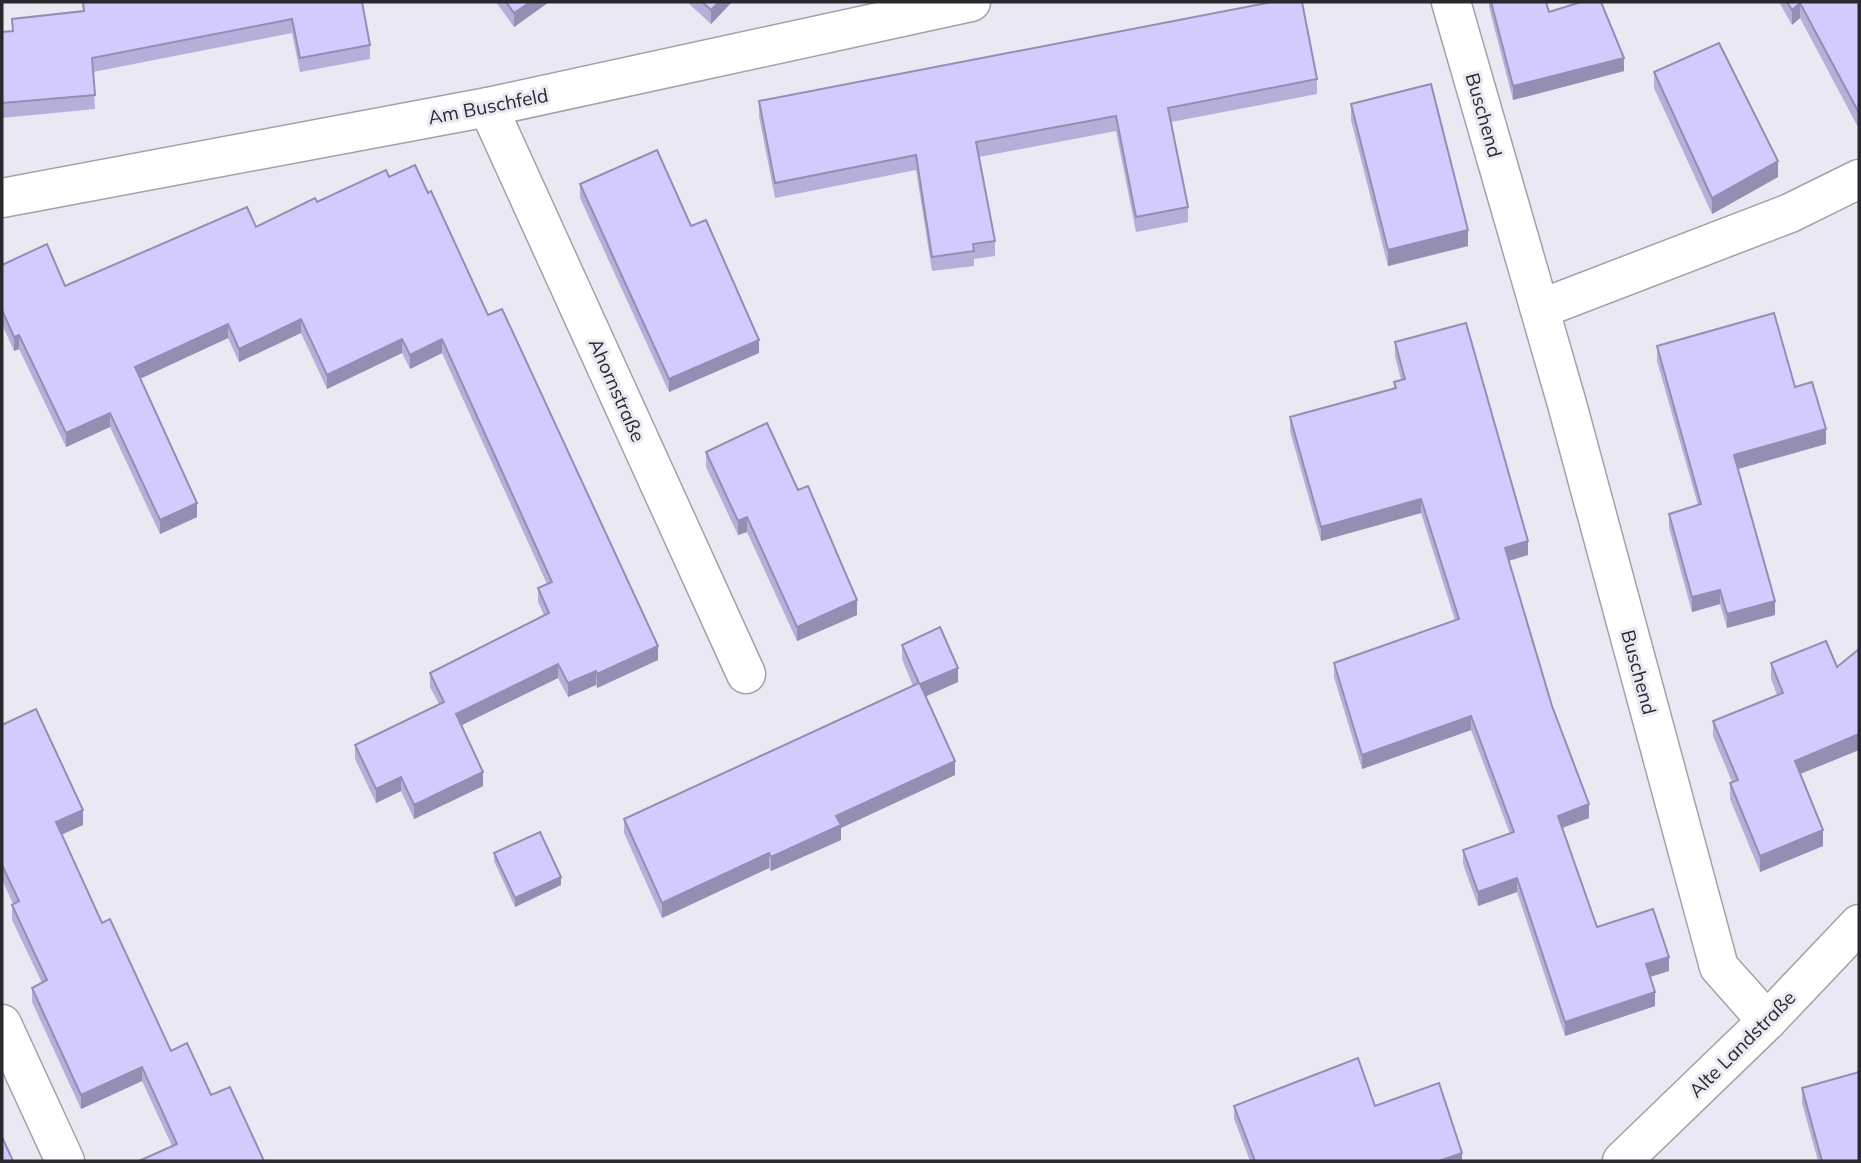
<svg xmlns="http://www.w3.org/2000/svg" width="1861" height="1163" font-family="Mulish,sans-serif">
<style>
.lines{fill:none;stroke-linecap:round;stroke-linejoin:round}
.minor-casing{stroke:#a2a1ac;stroke-width:41}
.secondary-casing{stroke:#a2a1ac;stroke-width:41}
.minor{stroke:#fff;stroke-width:38}
.secondary{stroke:#fff;stroke-width:38}
.wall{fill:#b5afda}
.shaded-wall{fill:#948eb2}
.building{fill:#d3cbfe;stroke:#948eb2;stroke-width:2}
.labels{text-anchor:middle;dominant-baseline:central;stroke-width:6;stroke-linejoin:round;paint-order:stroke}
.street-label{font-size:19px;fill:#29292d;stroke:#eae8f3}
</style>
<rect width="100%" height="100%" fill="#eae8f3"/>
<g class="lines">
<defs>
<g id="minor">
<path d="M1451,2L1567,404L1719,967L1767,1021"/>
<path d="M488,107L746,674"/>
<path d="M2,198L488,107L971,2"/>
<path d="M1540,309L1790,213L1859,179"/>
<path d="M2,1024L65,1161"/>
</g>
<path id="secondary" d="M1622,1161L1767,1021L1859,924"/>
</defs>
<use href="#minor" class="minor-casing"/>
<use href="#secondary" class="secondary-casing"/>
<use href="#minor" class="minor"/>
<use href="#secondary" class="secondary"/>
</g>
<g class="wall">
<path d="M82,2H362L370,45V59L300,72L292,33L93,72L95,109L2,118V32L12,31V19L83,12Z"/>
<path d="M496,2H549L514,27Z"/>
<path d="M687,2H732L711,24Z"/>
<path d="M1489,2H1546L1549,12L1624,71L1513,100L1489,7Z"/>
<path d="M1779,2H1859V129L1800,18L1792,25Z"/>
<path d="M1654,72L1778,177L1712,214L1654,88Z"/>
<path d="M1317,79V94L1171,122L1188,207V222L1136,232L1116,131L979,157L995,241V256L974,259V266L932,271L916,170L775,198L759,116V101Z"/>
<path d="M1351,104L1468,246L1388,266L1351,120Z"/>
<path d="M389,177L428,193L658,660L597,688L596,685L568,697L558,678L461,725L483,786L414,819L401,791L376,803L355,759V745L439,704L430,687V673L544,615L538,602V588L547,584L442,353L410,369L402,353L327,389L301,333L239,362L228,338L140,379L197,517L160,534L110,427L66,447L19,349L14,351L2,324V265L65,286L256,227L317,202Z"/>
<path d="M580,184L691,226L759,353L669,392L580,198Z"/>
<path d="M1859,254V274L1858,271V255Z"/>
<path d="M1395,342L1528,555L1508,561L1552,706L1589,818L1563,828L1597,927L1669,971L1650,977L1655,1006L1565,1036L1517,892L1478,906L1463,864V850L1510,834L1471,730L1362,769L1334,677V663L1455,620L1421,513L1321,541L1290,431V417L1394,388V382L1401,380L1395,356Z"/>
<path d="M1657,346L1795,387L1826,444L1738,469L1775,615L1727,628L1720,604L1692,612L1669,528V514L1698,505L1657,361Z"/>
<path d="M706,452L798,490L857,615L797,641L747,532L738,535L706,467Z"/>
<path d="M902,645L958,682L926,696L955,775L841,828V840L771,871L769,868L662,918L624,833V819L913,686L902,659Z"/>
<path d="M1859,649V750L1800,774L1823,846L1760,872L1730,799V783L1732,782L1713,736V721L1777,695L1771,679V663L1837,667Z"/>
<path d="M2,725L83,825L61,835L102,923L171,1051L211,1095L264,1161L172,1146L142,1081L81,1109L32,1002V988L42,983L12,920V905L13,904L2,879Z"/>
<path d="M494,853L561,885L515,907L494,861Z"/>
<path d="M1802,1088L1859,1161H1818L1802,1103Z"/>
<path d="M1234,1106H1375L1462,1161H1250L1234,1119Z"/>
</g>
<g class="shaded-wall">
<path d="M530,2H549L514,27V13Z"/>
<path d="M719,2H732L711,24V10Z"/>
<path d="M1800,3V18L1792,25V10Z"/>
<path d="M1624,58V71L1513,100V86Z"/>
<path d="M1778,161V177L1712,214V198Z"/>
<path d="M1468,230V246L1388,266V250Z"/>
<path d="M301,319V333L239,362V349Z"/>
<path d="M228,324V338L135,381V367Z"/>
<path d="M19,335V349L14,351V337Z"/>
<path d="M402,339V353L327,389V375Z"/>
<path d="M442,339V353L410,369V355Z"/>
<path d="M759,340V353L669,392V379Z"/>
<path d="M110,413V427L66,447V433Z"/>
<path d="M1826,429V444L1734,470V455Z"/>
<path d="M1421,499V513L1321,541V527Z"/>
<path d="M197,503V517L160,534V520Z"/>
<path d="M747,517V532L738,535V521Z"/>
<path d="M1528,541V555L1505,562V548Z"/>
<path d="M1720,590V604L1692,612V597Z"/>
<path d="M857,600V615L797,641V627Z"/>
<path d="M1775,601V615L1727,628V614Z"/>
<path d="M658,646V660L597,688V674Z"/>
<path d="M558,664V678L456,728V714Z"/>
<path d="M958,668V682L920,699V684Z"/>
<path d="M596,671V685L568,697V683Z"/>
<path d="M1471,716V730L1362,769V755Z"/>
<path d="M1859,734V750L1795,776V761Z"/>
<path d="M955,761V775L841,828V840L771,871V857L836,816Z"/>
<path d="M483,772V786L414,819V805Z"/>
<path d="M401,777V791L376,803V789Z"/>
<path d="M1589,804V818L1558,829V816Z"/>
<path d="M83,810V825L56,837V822Z"/>
<path d="M1823,830V846L1760,872V856Z"/>
<path d="M769,853V868L662,918V903Z"/>
<path d="M561,877V885L515,907V898Z"/>
<path d="M1517,878V892L1478,906V892Z"/>
<path d="M1669,957V971L1646,978V964Z"/>
<path d="M1655,992V1006L1565,1036V1022Z"/>
<path d="M142,1067V1081L81,1109V1095Z"/>
<path d="M1462,1153V1161H1439Z"/>
</g>
<g class="building">
<path d="M83,2H362L370,45L300,58L292,19L92,58L95,95L2,103V32L13,31L12,19L84,11Z"/>
<path d="M506,2H530L514,13Z"/>
<path d="M702,2H719L711,10Z"/>
<path d="M1272,2H1302L1317,79L1168,108L1188,207L1136,217L1116,116L976,142L995,241L973,244L974,251L932,257L916,155L775,183L759,101Z"/>
<path d="M1491,2H1546L1549,12L1581,2H1601L1624,58L1513,86Z"/>
<path d="M1787,2H1859V113L1800,3L1792,10Z"/>
<path d="M1719,43L1778,161L1712,198L1654,72Z"/>
<path d="M1431,84L1468,230L1388,250L1351,104Z"/>
<path d="M657,150L691,226L706,220L759,340L669,379L580,184Z"/>
<path d="M415,165L428,193L431,191L488,315L502,309L658,646L597,674L596,671L568,683L558,664L456,714L483,772L414,805L401,777L376,789L355,745L444,702L430,673L549,613L538,588L552,582L442,339L410,355L402,339L327,375L301,319L239,349L228,324L135,367L197,503L160,520L110,413L66,433L19,335L14,337L2,310V265L47,244L65,286L247,207L256,227L315,198L317,202L386,170L389,177Z"/>
<path d="M1774,313L1795,387L1812,382L1826,429L1734,455L1775,601L1727,614L1720,590L1692,597L1669,514L1701,504L1657,346Z"/>
<path d="M1466,323L1528,541L1505,548L1552,706L1589,804L1558,816L1597,927L1653,909L1669,957L1646,964L1655,992L1565,1022L1517,878L1478,892L1463,850L1514,832L1471,716L1362,755L1334,663L1459,619L1421,499L1321,527L1290,417L1396,388L1394,382L1405,379L1395,342Z"/>
<path d="M767,423L798,490L808,486L857,600L797,627L747,517L738,521L706,452Z"/>
<path d="M940,627L958,668L920,684L955,761L836,816L841,825L771,857L769,853L662,903L624,819L919,683L902,645Z"/>
<path d="M1826,641L1837,667L1859,649V734L1795,761L1823,830L1760,856L1730,783L1738,780L1713,721L1783,693L1771,663Z"/>
<path d="M36,709L83,810L56,822L102,923L110,919L171,1051L187,1043L211,1095L230,1087L264,1161H139L177,1144L142,1067L81,1095L32,988L47,980L12,905L19,901L2,865V725Z"/>
<path d="M540,832L561,877L515,898L494,853Z"/>
<path d="M1358,1058L1375,1106L1439,1083L1462,1153L1439,1161H1255L1234,1106Z"/>
<path d="M1859,1072V1161H1822L1802,1088Z"/>
<path d="M2,1137L13,1161H2Z"/>
</g>
<g class="labels">
<g class="street-label">
<text transform="translate(488 106) rotate(-11)">Am Buschfeld</text>
<text transform="translate(1484 115) rotate(74)">Buschend</text>
<text transform="translate(617 390) rotate(66)">Ahornstraße</text>
<text transform="translate(1639 672) rotate(75)">Buschend</text>
<text transform="translate(1742 1044) rotate(-45)">Alte Landstraße</text>
</g>
</g>
<rect width="1861" height="1163" fill="none" stroke="#29292d" stroke-width="7"/>
</svg>
